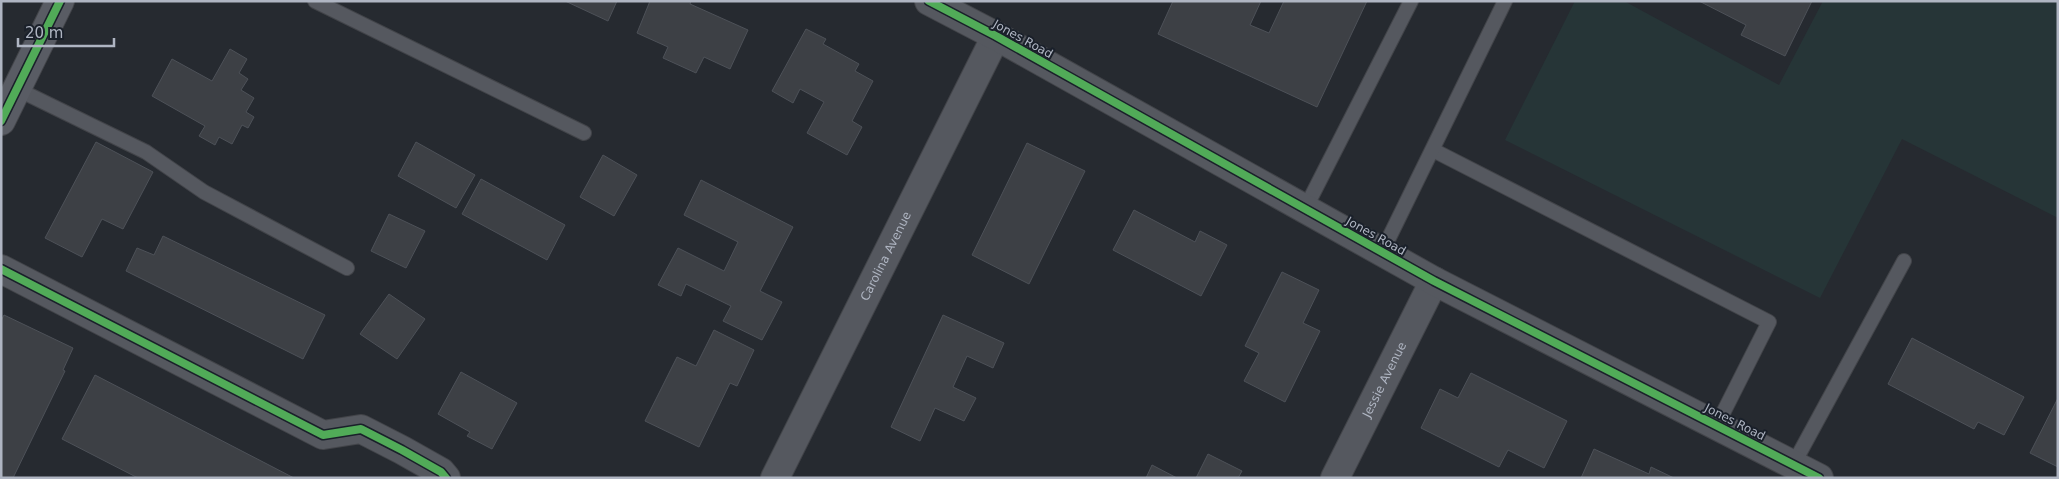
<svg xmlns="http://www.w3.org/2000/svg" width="2059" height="479" font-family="'DejaVu Sans',sans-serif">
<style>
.green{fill:#263537}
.building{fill:#3d4045;stroke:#4d5158}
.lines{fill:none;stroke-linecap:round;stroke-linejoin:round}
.service-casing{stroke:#424449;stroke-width:16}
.minor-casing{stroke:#424449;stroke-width:30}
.tertiary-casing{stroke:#424449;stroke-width:30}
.secondary-casing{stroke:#424449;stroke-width:30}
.service{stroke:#55585f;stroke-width:14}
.minor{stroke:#55585f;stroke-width:28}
.tertiary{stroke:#55585f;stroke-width:28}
.secondary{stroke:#595c64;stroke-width:28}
.cycleway-casing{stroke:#1a202a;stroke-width:11}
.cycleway{stroke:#51ab58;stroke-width:8}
.labels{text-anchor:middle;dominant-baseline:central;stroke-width:4;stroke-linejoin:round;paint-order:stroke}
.street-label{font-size:12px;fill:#afb5c2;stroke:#1a202a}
</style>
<rect width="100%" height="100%" fill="#262a30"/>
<path class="green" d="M1575,1H1624L1779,85L1823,1H2058V218L1902,139L1820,298L1505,140Z"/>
<g class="building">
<path d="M565,1H617L608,21Z"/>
<path d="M650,1H691L690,4L748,30L730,69L704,57L696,73L663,58L668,47L637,33Z"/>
<path d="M1173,1H1261L1250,25L1269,33L1284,1H1367L1317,107L1158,34Z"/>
<path d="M1699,1H1812L1785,56L1741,35L1746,25Z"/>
<path d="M806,29L826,39L823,44L859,64L855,71L873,81L852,121L862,127L847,155L807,133L824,102L800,89L793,103L772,91Z"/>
<path d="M230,49L247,59L239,73L248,79L241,90L254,98L246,112L254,117L248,128L242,125L232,144L219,137L215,145L199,136L205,126L152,96L172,59L212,81Z"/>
<path d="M96,142L153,172L123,229L102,219L82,257L45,238Z"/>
<path d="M416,142L475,175L456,208L398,176Z"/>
<path d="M1027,143L1085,171L1029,284L972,255Z"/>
<path d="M603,155L637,175L614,216L580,197Z"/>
<path d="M481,179L565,225L547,260L462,214Z"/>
<path d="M701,180L793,227L760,291L782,302L762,340L723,321L731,306L686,284L681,296L658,285L678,248L724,271L738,242L684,215Z"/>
<path d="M1134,210L1195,242L1200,231L1227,245L1201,296L1113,250Z"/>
<path d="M389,214L425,231L406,268L371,251Z"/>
<path d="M163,236L325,315L303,359L126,271L137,248L154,255Z"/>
<path d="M1282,272L1319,290L1303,323L1320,331L1285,402L1244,381L1259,353L1245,346Z"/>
<path d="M389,294L425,319L397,359L360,334Z"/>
<path d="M4,315L73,348L63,370L65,371L13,478H1V321Z"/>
<path d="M943,315L1004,343L993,368L967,356L953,387L976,398L964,421L935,408L920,441L891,427Z"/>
<path d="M714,330L754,350L737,386L730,383L699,447L645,421L677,357L696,366Z"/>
<path d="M1912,338L2024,397L2004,435L1978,422L1974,429L1888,384Z"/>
<path d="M461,372L517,403L492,449L467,436L470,432L438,414Z"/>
<path d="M1471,373L1567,421L1544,468L1508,450L1499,467L1421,428L1440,389L1458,398Z"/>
<path d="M95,375L294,478H138L62,439Z"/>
<path d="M2058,398V467L2030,453Z"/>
<path d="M1594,449L1649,474L1651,467L1674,478H1581Z"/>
<path d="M1208,454L1242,471L1238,478H1196Z"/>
<path d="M1152,465L1177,478H1146Z"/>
</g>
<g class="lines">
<defs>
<g id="service">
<path d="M315,1L584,133"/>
<path d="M17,89L146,152L204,192L347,268"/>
<path d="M1433,150L1769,322L1717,425"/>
<path d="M1305,209L1411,1"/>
<path d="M1382,252L1505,1"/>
<path d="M1793,465L1904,261"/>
</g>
<g id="minor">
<path d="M1,269L323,435L361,429L402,450L441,472L446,478"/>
<path id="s1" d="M775,478L996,36"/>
<path id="s2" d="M1335,478L1434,281"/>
</g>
<path id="tertiary" d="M929,1L996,36L1434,281L1819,478"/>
<path id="secondary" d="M1,121L60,1"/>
</defs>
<use href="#service" class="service-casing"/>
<use href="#minor" class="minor-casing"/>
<use href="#tertiary" class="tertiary-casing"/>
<use href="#secondary" class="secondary-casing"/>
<use href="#service" class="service"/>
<use href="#minor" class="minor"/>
<use href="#tertiary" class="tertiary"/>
<use href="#secondary" class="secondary"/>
<defs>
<g id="cycleway">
<path d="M929,1L996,36L1434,281L1819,478"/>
<path d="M1,121L60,1"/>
<path d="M1,269L323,435L361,429L402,450L441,472L446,478"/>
</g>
</defs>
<use href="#cycleway" class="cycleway-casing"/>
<use href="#cycleway" class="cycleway"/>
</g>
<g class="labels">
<g class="street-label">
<text transform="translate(1023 39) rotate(29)">Jones Road</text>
<text transform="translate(1376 236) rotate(29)">Jones Road</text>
<text stroke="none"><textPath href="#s1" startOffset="248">Carolina Avenue</textPath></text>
<text stroke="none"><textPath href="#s2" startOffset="110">Jessie Avenue</textPath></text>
<text transform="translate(1735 422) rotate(27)">Jones Road</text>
</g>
</g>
<rect width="2059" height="479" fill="none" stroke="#afb5c2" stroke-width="5"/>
<path d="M18 38v8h96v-8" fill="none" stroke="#afb5c2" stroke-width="2.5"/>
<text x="25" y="38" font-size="15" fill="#afb5c2" stroke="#1a202a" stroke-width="4" paint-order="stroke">20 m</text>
</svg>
